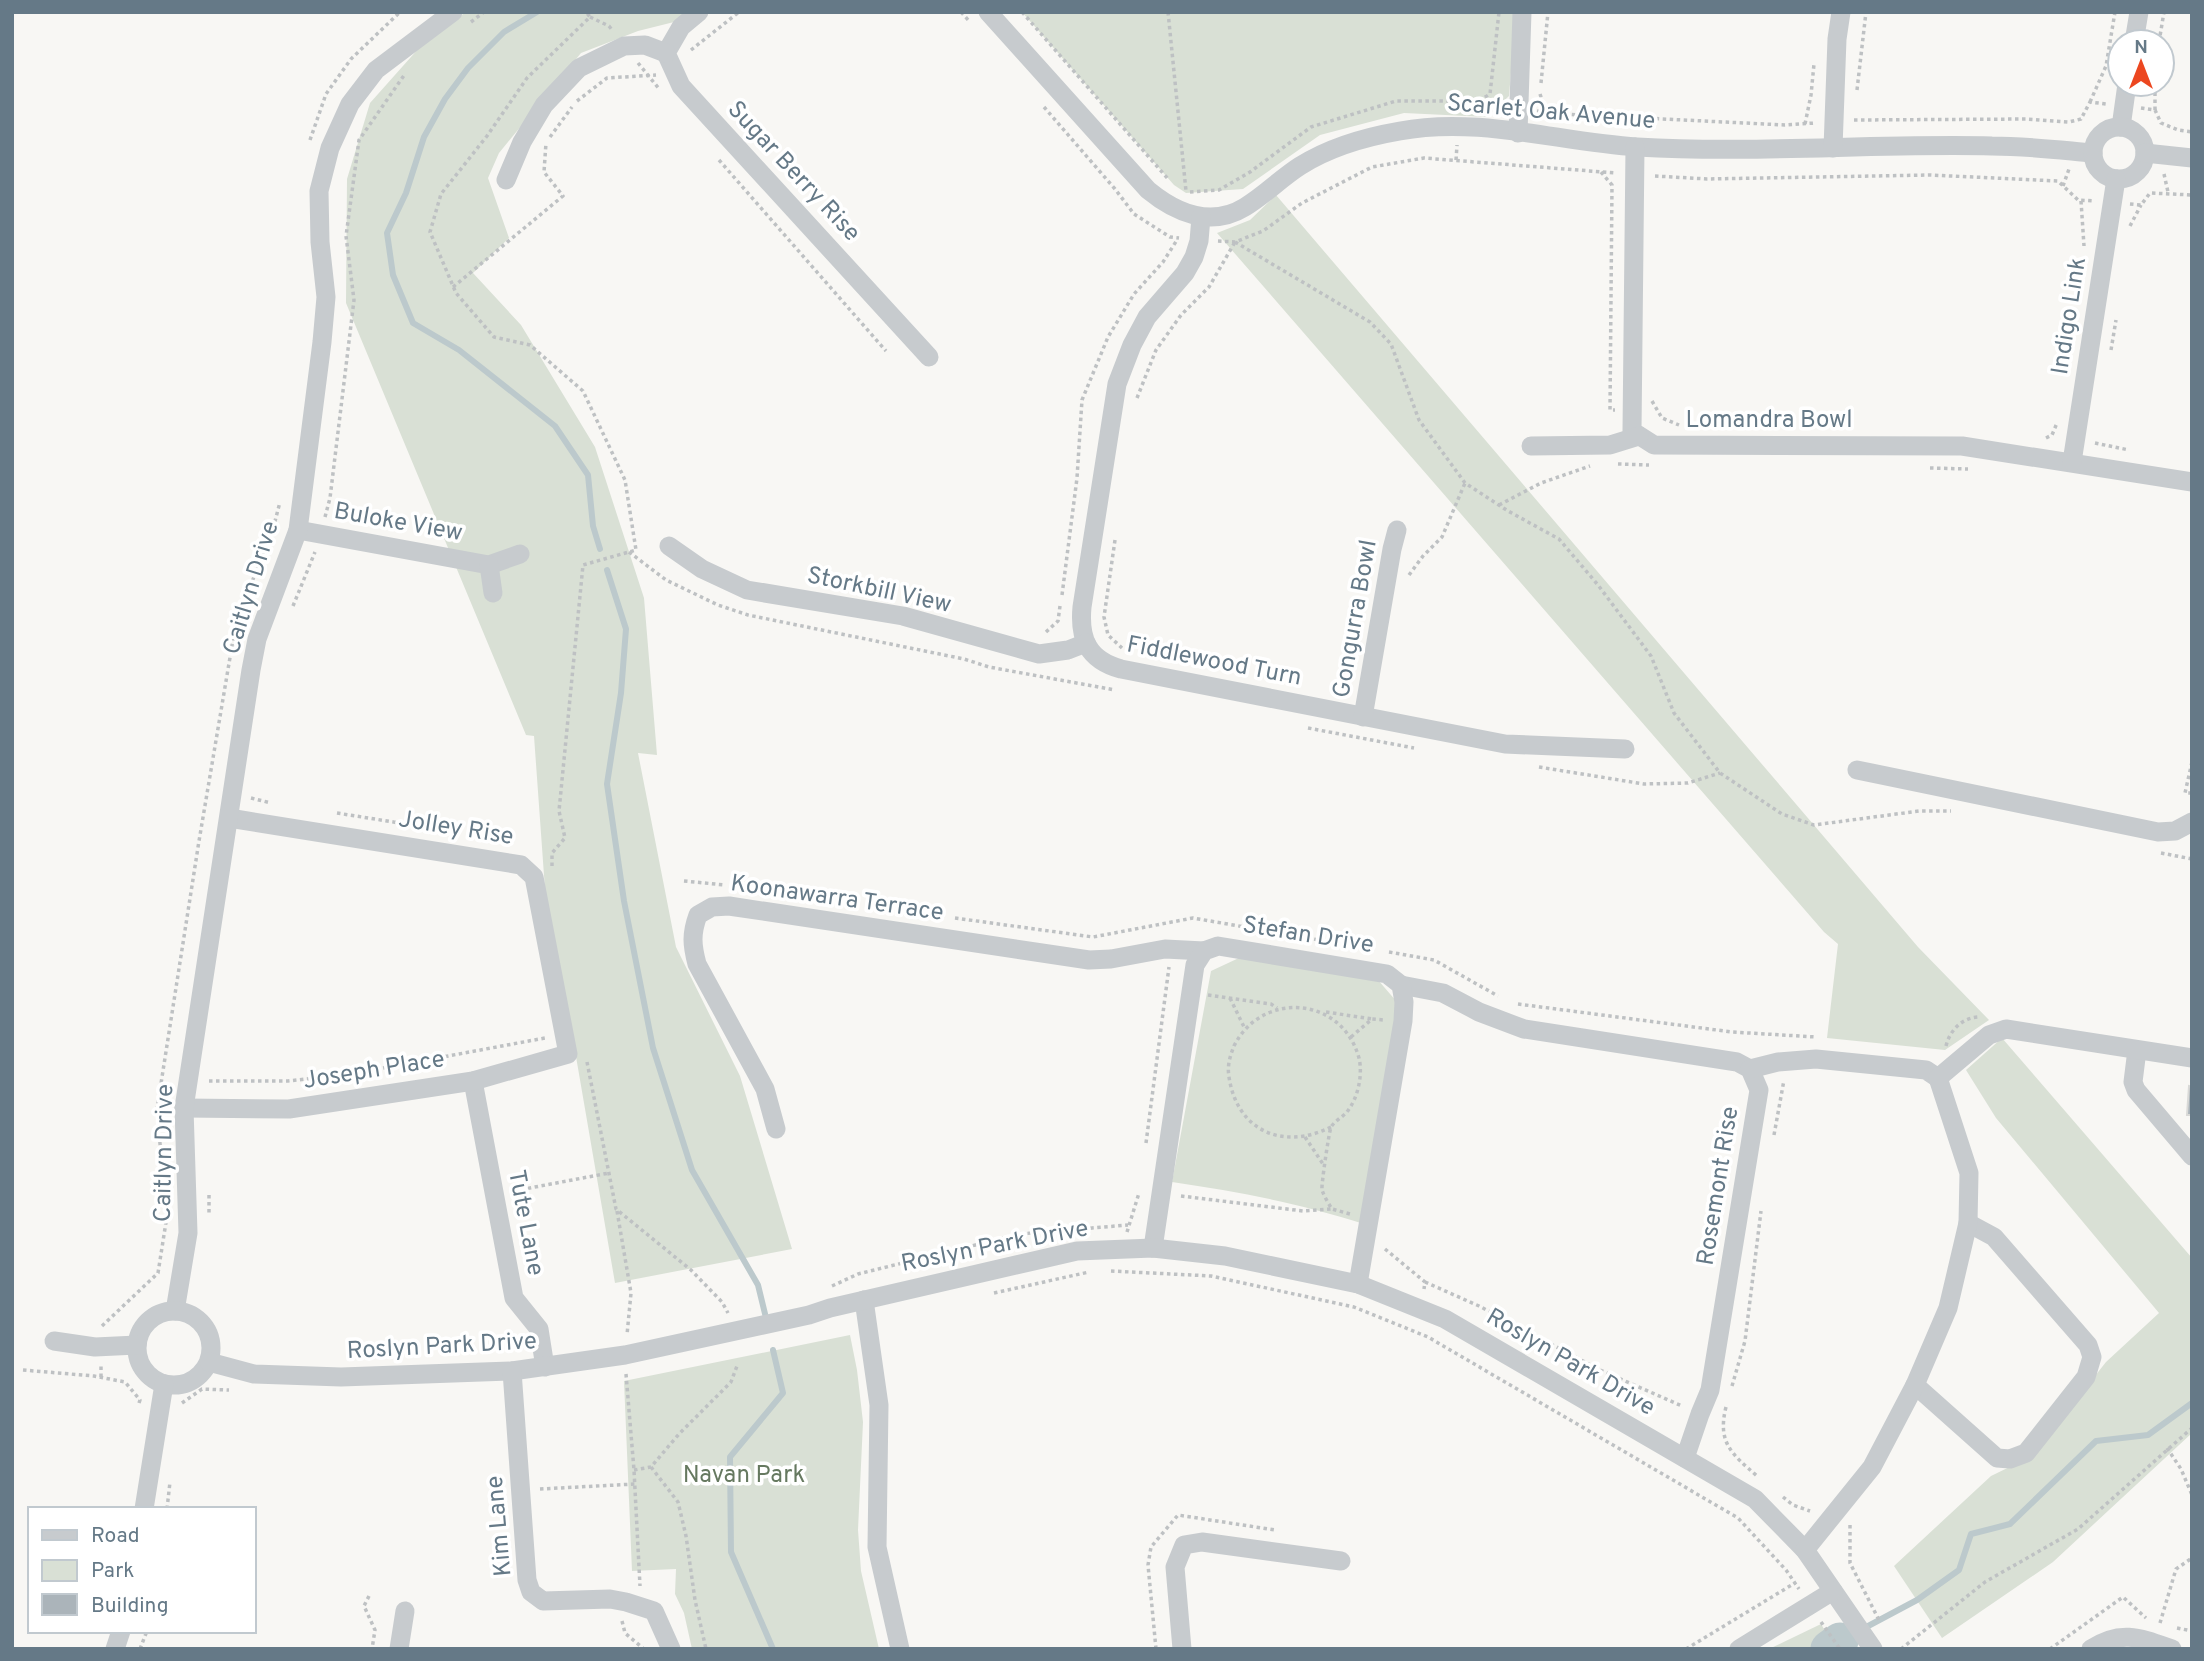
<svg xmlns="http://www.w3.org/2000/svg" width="2204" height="1661" font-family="Overpass,sans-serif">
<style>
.green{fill:#d9e0d5}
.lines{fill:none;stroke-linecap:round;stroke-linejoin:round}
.stream{stroke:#bcc9cc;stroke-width:6}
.river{stroke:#bcc9cc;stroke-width:37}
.building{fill:#abb4ba;stroke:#d9d9d7;stroke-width:2}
.path{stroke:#bec1c3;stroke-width:3.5;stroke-dasharray:3.5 3.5;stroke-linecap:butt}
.minor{stroke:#c7cbce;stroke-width:19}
.labels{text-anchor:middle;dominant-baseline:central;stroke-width:7;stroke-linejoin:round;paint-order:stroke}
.street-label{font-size:24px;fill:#657987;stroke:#fff}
.park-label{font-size:24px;fill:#667960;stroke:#fff}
</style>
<rect width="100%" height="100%" fill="#f8f7f4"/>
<g class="green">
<path d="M466,12H688L678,21L638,31L581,53L499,153L488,178L509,238L473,273L521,325L595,447L644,598L657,755L638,753L676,947L740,1076L792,1249L615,1283L574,1045L546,903L534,736L526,735L346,303L347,179L370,103L427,39Z"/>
<path d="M1022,12H1516L1509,96L1487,117L1404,113L1320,135L1243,189L1186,193L1174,185Z"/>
<path d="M1276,195L1918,947L1989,1020L1945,1050L1827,1038L1838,944L1824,932L1217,233L1250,220Z"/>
<path d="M1241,957L1378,980L1397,1002L1364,1224C1299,1203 1239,1192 1172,1182L1211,971Z"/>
<path d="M2002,1038L2192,1258V1433L2053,1562L1942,1638L1894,1566L1991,1476L2032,1456L2106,1362L2159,1313L1996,1118L1966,1070Z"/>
<path d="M850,1335L857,1370L863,1422L858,1530L861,1571L879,1649H692L684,1613L675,1594L676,1569L632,1571L624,1381Z"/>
<path d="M1821,1624L1836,1649H1769Z"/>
</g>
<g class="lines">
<g class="stream">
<path d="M537,12L504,32L468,68L445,99L424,137L406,193L387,233L393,275L413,323L459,350L555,426L588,475L593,526L600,549"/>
<path d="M607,570L626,629L621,693L607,784L624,901L653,1048L692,1170L758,1285L767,1322"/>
<path d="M1840,1641L1917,1600L1959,1570L1971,1534L2010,1524L2096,1441L2148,1435L2192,1403"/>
<path d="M773,1649L731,1552L730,1457L783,1393L773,1350"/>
</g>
<path class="river" d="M1829,1649L1840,1641"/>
</g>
<path class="building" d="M2189,1086L2192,1087V1115H2187Z"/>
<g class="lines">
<g class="path">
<path d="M961,12L970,22"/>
<path d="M1022,12L1169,180"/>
<path d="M1168,12L1186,191"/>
<path d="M590,17L609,26L612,30"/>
<path d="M471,22L484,12"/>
<path d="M2159,42L2164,12"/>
<path d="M691,50L739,12"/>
<path d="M638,63L660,90"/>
<path d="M1541,83L1548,12"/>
<path d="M1857,90L1866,12"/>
<path d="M1540,94L1546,112"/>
<path d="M577,101L607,78L656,75"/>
<path d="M1479,101L1490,94L1499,12"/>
<path d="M2090,102L2106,66L2115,12"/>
<path d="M1044,107L1115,189L1134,214L1170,237L1179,238"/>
<path d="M2141,108L2155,110L2161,123L2178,130L2192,132"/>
<path d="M2155,110V84"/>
<path d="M1537,111L1562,114L1785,125L1815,123"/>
<path d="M1854,120L2027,119L2069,122L2081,119L2090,102L2106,104"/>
<path d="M1805,124L1811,95L1814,64"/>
<path d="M550,137L572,107"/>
<path d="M310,140L326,94L351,59L400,12"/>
<path d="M719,160L886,351"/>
<path d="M1456,160L1457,145"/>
<path d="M1601,172L1612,185L1610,410H1615"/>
<path d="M2164,174L2168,192"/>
<path d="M1655,176L1707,179L1930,175L2058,181L2078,200L2095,201"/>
<path d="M2063,186L2069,169"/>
<path d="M1190,192L1219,190L1250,172L1311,127L1396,101H1479L1501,106"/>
<path d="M2081,201L2084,246"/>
<path d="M2130,204L2141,205L2150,193L2192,195"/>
<path d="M2130,226L2141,205"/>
<path d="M1218,241L1235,242L1263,231L1302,203L1372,167L1424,158L1616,173"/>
<path d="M1235,242L1370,322L1391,344L1419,420L1465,483L1508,511L1559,539L1598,585L1651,656L1674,713L1720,773L1782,814L1814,825L1919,811H1951"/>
<path d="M453,287L563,196L544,172L546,143"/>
<path d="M2111,350L2116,320"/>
<path d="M1137,398L1156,350L1181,315L1209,287L1235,242"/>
<path d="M1652,401L1662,418L1679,425"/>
<path d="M2046,438L2052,435L2057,423"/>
<path d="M2095,443L2129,450"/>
<path d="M1618,464L1649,465"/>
<path d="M1930,468L1968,469"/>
<path d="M1499,505L1541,483L1590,466"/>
<path d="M325,517L330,498L354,300L346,236L359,140L405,74"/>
<path d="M1115,540L1104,617L1108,635L1122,648"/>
<path d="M629,552L666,580L718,605L748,615L964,659L989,667L1115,690"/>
<path d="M1409,575L1423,556L1442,537L1465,483"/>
<path d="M1062,595L1077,478L1082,400L1108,337L1134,294L1163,262L1177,240"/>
<path d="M293,606L315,552"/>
<path d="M1046,632L1058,621L1060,606"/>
<path d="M1308,728L1414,748"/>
<path d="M2192,762L2185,793H2192"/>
<path d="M1539,767L1644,784L1688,783L1720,773"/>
<path d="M251,798L271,803"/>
<path d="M337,813L412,825"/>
<path d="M2161,853L2192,859"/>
<path d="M552,866V853L565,838L559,811L583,565L636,550L625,480L583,391L530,345L494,337L456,293L430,232L441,194L487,136L527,78L590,17L586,12"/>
<path d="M684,881L725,885"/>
<path d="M955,918L1093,937L1193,918L1365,948"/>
<path d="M1389,952L1434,960L1498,996"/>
<path d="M1208,995L1271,1004L1277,1008"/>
<path d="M1230,998L1245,1029"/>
<path d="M1518,1004L1732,1032L1816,1037"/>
<path d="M1326,1012L1372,1019"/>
<path d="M1351,1037L1372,1019L1384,1020"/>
<path d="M1946,1046C1950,1030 1962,1018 1978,1017"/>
<path d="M587,1062L616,1209L691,1270L722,1302L728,1313"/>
<path d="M209,1081H288L351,1074L545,1038"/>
<path d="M1331,1127C1283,1151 1237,1131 1229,1077C1227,1066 1230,1056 1234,1046C1262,990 1342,996 1359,1058C1363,1075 1358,1099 1346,1113C1342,1117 1334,1122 1331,1127C1329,1132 1321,1186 1322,1190C1324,1196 1328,1203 1332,1209L1350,1214"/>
<path d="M1774,1135L1784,1080"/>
<path d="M1305,1137L1323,1164"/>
<path d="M1146,1143L1169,967"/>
<path d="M514,1191L609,1173"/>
<path d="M209,1195V1215"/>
<path d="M1181,1196L1303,1211L1332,1209"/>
<path d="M165,1201L157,1109L199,841L236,622L273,529L280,502"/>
<path d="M617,1211L631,1293L627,1335"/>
<path d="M1127,1232L1139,1193"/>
<path d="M1385,1249L1425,1282L1424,1289"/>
<path d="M1111,1271L1211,1276L1354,1307L1428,1337L1738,1518L1786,1570L1799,1589"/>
<path d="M1425,1282L1479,1306L1600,1370L1682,1406"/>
<path d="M832,1286L858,1274L1020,1234L1128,1225"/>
<path d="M994,1293L1089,1272"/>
<path d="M102,1326L158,1273L166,1222"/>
<path d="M23,1370L94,1376L125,1382L140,1400L139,1403"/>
<path d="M626,1374L634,1470L640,1586"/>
<path d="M101,1377V1365"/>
<path d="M1732,1386L1745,1341L1761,1211"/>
<path d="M182,1403L202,1389L229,1390"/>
<path d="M1726,1407C1717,1443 1732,1454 1757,1476"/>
<path d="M2167,1448L2181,1469L2192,1495"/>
<path d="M651,1467L678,1502L686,1536L695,1600L706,1649"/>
<path d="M634,1470L651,1467L679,1434L731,1382L737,1366"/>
<path d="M540,1489L635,1484"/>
<path d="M1783,1497L1793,1505L1810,1511"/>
<path d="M167,1509L170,1482"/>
<path d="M1850,1525V1563L1880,1622"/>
<path d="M369,1596L364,1606L375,1630L372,1649"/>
<path d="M622,1621L625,1633L644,1649"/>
<path d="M1821,1622L1840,1649"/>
<path d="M2160,1623L2176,1569L2192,1558"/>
<path d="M2177,1628L2192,1631"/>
<path d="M140,1649L147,1631"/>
<path d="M1156,1649L1148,1565L1151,1547L1178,1515L1275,1530"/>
<path d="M1686,1649L1795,1583"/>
<path d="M1901,1649L1985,1582L2078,1529L2192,1428"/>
<path d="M2050,1649L2123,1597L2146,1618"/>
</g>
<g class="minor">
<path d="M699,12L681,27L666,53L681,86L929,357"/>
<path d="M988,12L1148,190C1176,213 1211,228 1245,207C1265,195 1281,178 1300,166C1330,147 1365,137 1400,131C1478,116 1559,142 1637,147C1756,154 1874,143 1992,146C2026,146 2059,150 2093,153"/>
<path d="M2134,42L2139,12"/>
<path d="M2121,127L2127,84"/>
<circle cx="2119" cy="153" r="26"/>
<path d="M1518,133L1522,12"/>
<path d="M1635,147L1632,431L1654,445L1962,446L2192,482"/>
<path d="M1833,148L1837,39L1841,12"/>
<path d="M2145,153L2192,158"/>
<path d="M506,180L522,142L544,105L579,68L624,46L645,45L666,53"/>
<path d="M1201,217L1199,241L1194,257L1185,273L1147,317L1132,345L1117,384L1082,607C1079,639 1088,660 1121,669L1505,744L1625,749"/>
<path d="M1531,446L1610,445L1639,436"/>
<path d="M2072,462L2116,179"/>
<path d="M298,530L489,565L520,554"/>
<path d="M669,546L702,569L747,590L903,616L1039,654L1068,650L1086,643"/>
<path d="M489,565L493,593"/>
<path d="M1363,717L1392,549L1397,530"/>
<path d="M1857,770L2158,832L2175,831L2192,822"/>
<path d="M1401,985L1443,993L1479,1012L1524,1029L1737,1062L1750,1069L1759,1090L1710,1390L1700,1414L1685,1458"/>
<path d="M2137,1050L2133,1082L2136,1090L2192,1156"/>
<path d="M1750,1069L1778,1062L1816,1059L1926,1070L1938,1078"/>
<path d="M473,1081L514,1298L539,1329L545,1367"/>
<path d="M184,1108L289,1109L473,1081L568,1054L534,877L521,865L229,818"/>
<path d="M776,1129L765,1089L697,964C692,945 691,934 698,915L712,907L729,906L1089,960L1111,959L1165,949L1204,951"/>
<path d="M1153,1248L1195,965L1204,951L1218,946L1387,974L1401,985L1404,1002L1403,1021L1358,1284"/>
<path d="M864,1300L879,1405L877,1547L900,1649"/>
<path d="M175,1311L188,1233L184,1108L251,670L257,639L298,530L322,342L326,297L320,242L319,191L330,148L350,104L376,70L453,12"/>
<circle cx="174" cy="1348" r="37"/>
<path d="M54,1341L95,1347L137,1345"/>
<path d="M209,1362L254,1374L341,1377L512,1371L625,1355L809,1315L830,1308L1077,1251L1153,1248L1225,1256L1358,1284L1445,1319L1755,1499L1805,1550L1873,1649"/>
<path d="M512,1371L527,1580L531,1592L543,1601L610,1599L626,1602L654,1611L671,1649"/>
<path d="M1915,1385L1997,1458L2010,1459L2026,1453L2086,1377L2092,1357L2088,1345L1994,1237L1968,1223"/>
<path d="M144,1509L164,1384"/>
<path d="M1805,1550L1872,1467L1915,1385L1948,1308L1968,1223L1969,1173L1938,1078L1989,1035L2006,1029L2192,1058"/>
<path d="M115,1649L121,1631"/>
<path d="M399,1649L405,1611"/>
<path d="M1182,1649L1175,1567L1184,1545L1202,1542L1341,1561"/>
<path d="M1739,1649L1833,1591"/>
<path d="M2091,1649C2121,1629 2141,1638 2172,1649"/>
</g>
</g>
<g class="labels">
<g class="street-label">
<text transform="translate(1551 113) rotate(5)">Scarlet Oak Avenue</text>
<text transform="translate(793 172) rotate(47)">Sugar Berry Rise</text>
<text transform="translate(2070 316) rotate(-81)">Indigo Link</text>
<text x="1769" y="421">Lomandra Bowl</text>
<text transform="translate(398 523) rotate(10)">Buloke View</text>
<text transform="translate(252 588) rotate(-73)">Caitlyn Drive</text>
<text transform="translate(879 591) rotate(12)">Storkbill View</text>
<text transform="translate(1356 619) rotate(-80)">Gongurra Bowl</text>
<text transform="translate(1214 662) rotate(11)">Fiddlewood Turn</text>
<text transform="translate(456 829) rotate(9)">Jolley Rise</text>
<text transform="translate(837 899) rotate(8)">Koonawarra Terrace</text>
<text transform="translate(1308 936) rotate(9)">Stefan Drive</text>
<text transform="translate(374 1071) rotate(-9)">Joseph Place</text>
<text transform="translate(165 1153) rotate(-89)">Caitlyn Drive</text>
<text transform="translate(1719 1186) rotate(-81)">Rosemont Rise</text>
<text transform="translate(525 1223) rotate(79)">Tute Lane</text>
<text transform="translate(995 1247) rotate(-11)">Roslyn Park Drive</text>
<text transform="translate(442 1347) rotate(-3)">Roslyn Park Drive</text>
<text transform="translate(1570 1363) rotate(30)">Roslyn Park Drive</text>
<text transform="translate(500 1526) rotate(-95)">Kim Lane</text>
</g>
<g class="park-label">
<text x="744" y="1476">Navan Park</text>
</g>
</g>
<rect width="2204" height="1661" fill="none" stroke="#657987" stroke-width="28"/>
<rect x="28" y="1507" width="228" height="126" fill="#ffffff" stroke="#c1c9cf" stroke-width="2"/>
<rect x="42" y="1530" width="35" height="10" fill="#c7cbce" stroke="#c1c9cf" stroke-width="2"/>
<text x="91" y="1542" font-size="21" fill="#657987">Road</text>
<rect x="42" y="1560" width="35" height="21" fill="#d9e0d5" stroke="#c1c9cf" stroke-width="2"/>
<text x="91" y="1577" font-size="21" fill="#657987">Park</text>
<rect x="42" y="1594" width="35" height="21" fill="#abb4ba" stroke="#c1c9cf" stroke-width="2"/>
<text x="91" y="1612" font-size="21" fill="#657987">Building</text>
<g transform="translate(2141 63)"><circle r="33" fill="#ffffff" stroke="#c1c9cf" stroke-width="2"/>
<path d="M0-5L12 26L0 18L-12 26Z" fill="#ec4720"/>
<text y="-10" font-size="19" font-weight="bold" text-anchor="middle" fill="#657987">N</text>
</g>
</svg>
